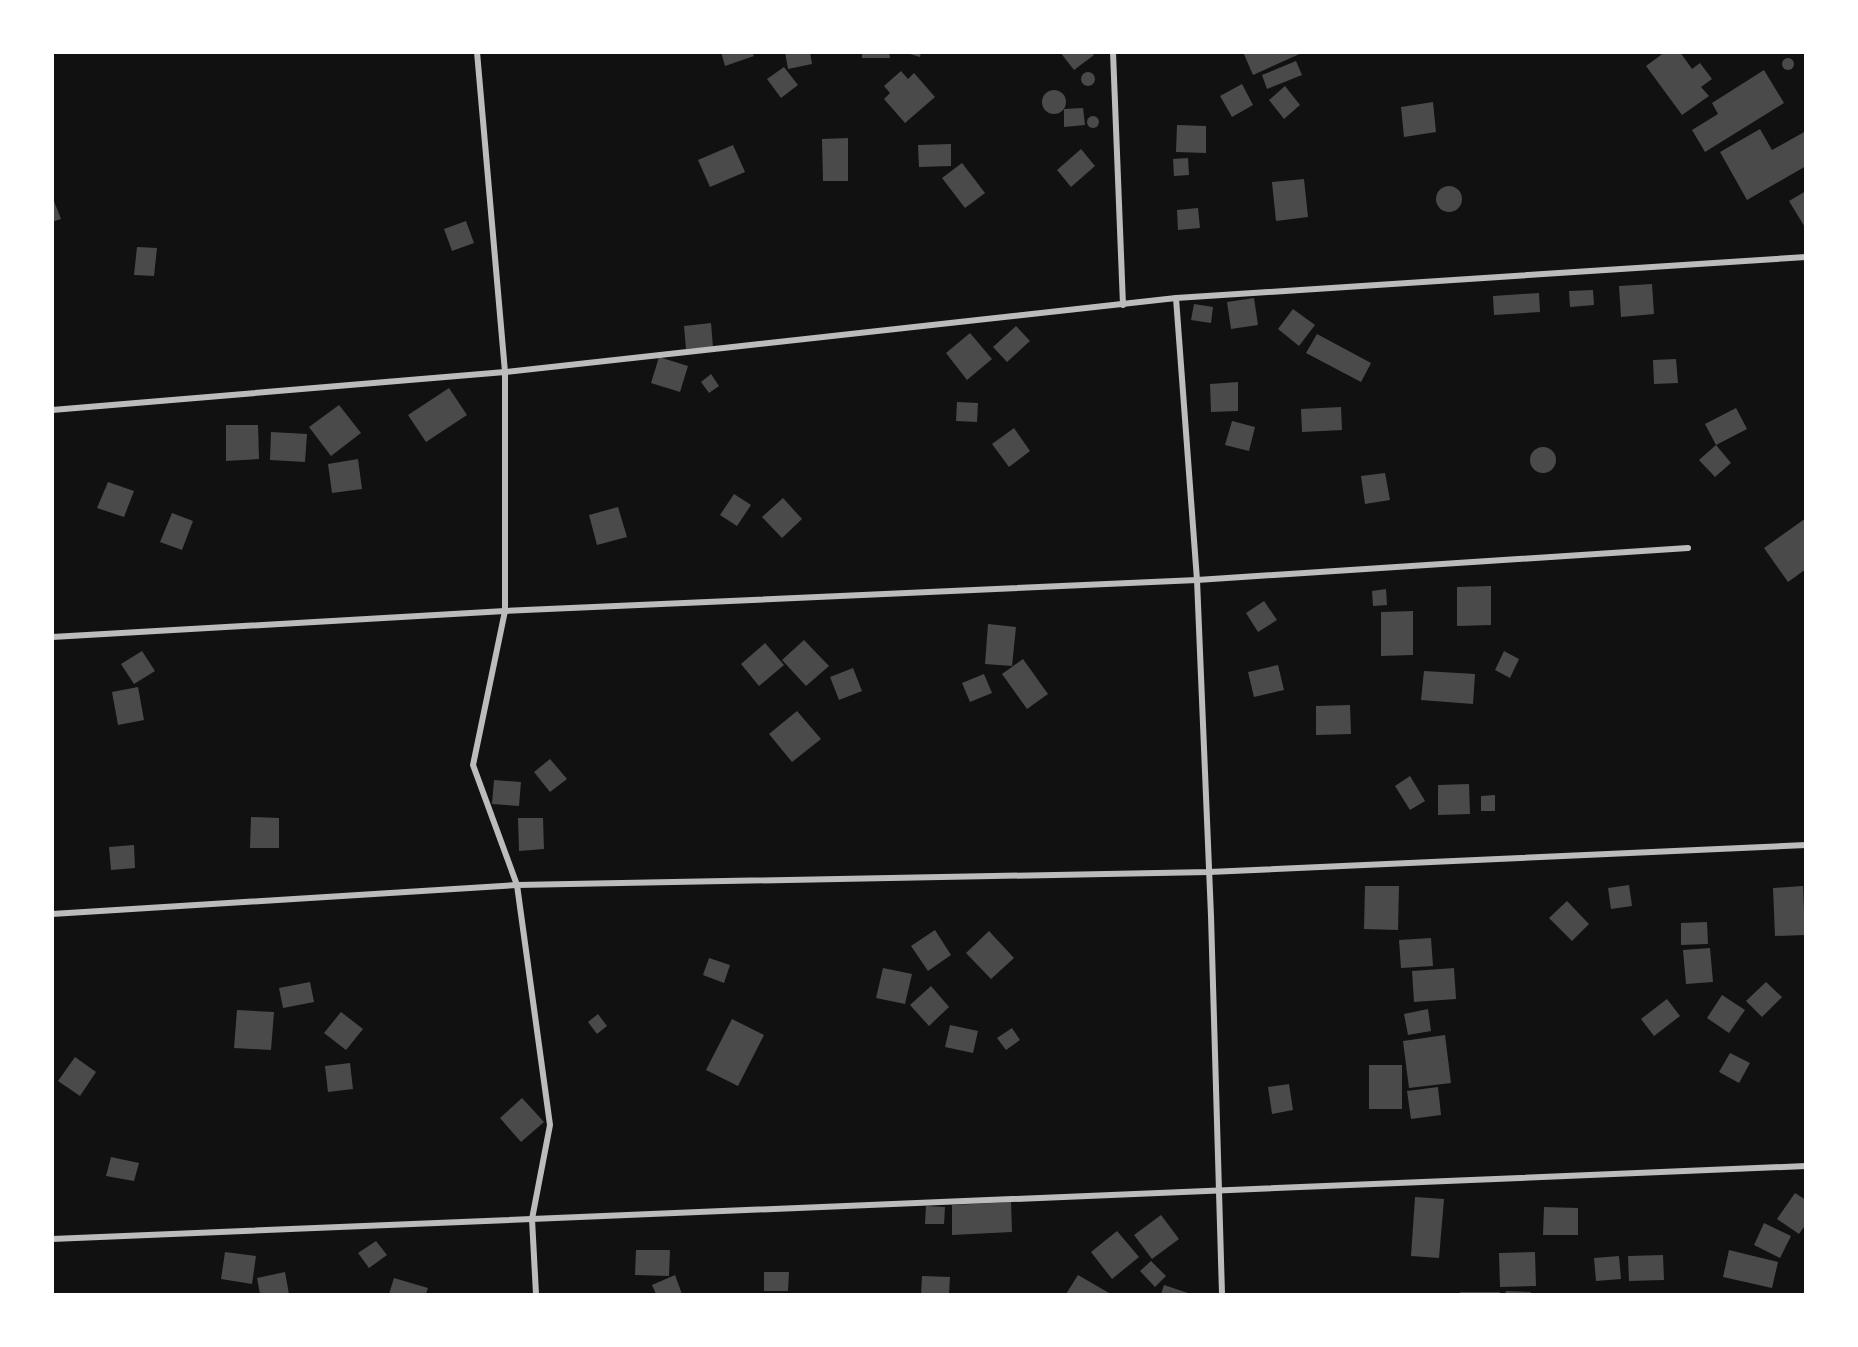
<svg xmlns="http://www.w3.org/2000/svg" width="1858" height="1347" font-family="'Noto Sans',sans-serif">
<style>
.building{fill:#4a4a4a}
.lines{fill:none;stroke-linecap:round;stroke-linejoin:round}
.minor{stroke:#bcbcbc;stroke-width:6}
</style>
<rect width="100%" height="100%" fill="#111"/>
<g class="building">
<path d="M721,52H752L754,56L725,66Z"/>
<path d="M785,52H810L812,64L788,69Z"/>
<path d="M862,52H889L890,58H862Z"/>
<path d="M903,52H921L920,57Z"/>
<path d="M1060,52H1092L1094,55L1074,70Z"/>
<path d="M1243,52H1304L1253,75Z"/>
<path d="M1665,52H1680L1692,69L1700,63L1712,79L1701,87L1709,96L1682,115L1646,66Z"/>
<circle cx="1788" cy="64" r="6"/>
<path d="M1296,61L1302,75L1267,89L1262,75Z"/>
<path d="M784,67L798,85L781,98L767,79Z"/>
<path d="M1764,70L1784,103L1705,152L1692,130L1718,114L1712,103Z"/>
<path d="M901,71L908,79L914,73L935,97L905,123L884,99L890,93L884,86Z"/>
<circle cx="1088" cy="79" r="7"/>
<path d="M1242,84L1253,105L1232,117L1220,96Z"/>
<path d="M1285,86L1300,105L1284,119L1269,100Z"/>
<circle cx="1054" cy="102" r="12"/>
<path d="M1433,102L1436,132L1404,137L1401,107Z"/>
<path d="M1083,108L1085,125L1064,127V109Z"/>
<circle cx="1093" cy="122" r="6"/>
<path d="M1177,125L1206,126V153L1176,152Z"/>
<path d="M1760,129L1772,150L1806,131V166L1747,200L1720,152Z"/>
<path d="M848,138V181H823L822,139Z"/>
<path d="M951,144V166L919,167L918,145Z"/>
<path d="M733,145L745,172L710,187L698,160Z"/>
<path d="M1081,149L1095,166L1071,187L1057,170Z"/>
<path d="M1188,158L1189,175L1174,176L1173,159Z"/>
<path d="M962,163L985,193L965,208L942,178Z"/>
<path d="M1304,179L1308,217L1276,221L1272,182Z"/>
<circle cx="1449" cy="199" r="13"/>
<path d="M1806,191V229L1789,201Z"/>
<path d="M52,196L61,219L52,222Z"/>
<path d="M1198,208L1200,228L1178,230L1177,210Z"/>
<path d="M466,221L474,243L452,251L444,229Z"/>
<path d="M137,247L157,248L154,276L134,275Z"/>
<path d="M1652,284L1654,314L1621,317L1619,286Z"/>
<path d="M1593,290L1594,305L1570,307L1569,291Z"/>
<path d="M1539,293L1540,312L1494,315L1493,296Z"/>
<path d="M1254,298L1258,325L1231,329L1227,302Z"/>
<path d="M1194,304L1213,307L1211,323L1191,320Z"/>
<path d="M1293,309L1315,325L1299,346L1278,329Z"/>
<path d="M711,323L713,347L686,349L684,326Z"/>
<path d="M1016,326L1030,341L1007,362L993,347Z"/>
<path d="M970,333L992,359L967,380L946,353Z"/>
<path d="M1317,334L1371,363L1361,382L1306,353Z"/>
<path d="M659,357L688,366L680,392L651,383Z"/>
<path d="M1676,359L1678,383L1654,384L1653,360Z"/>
<path d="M711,374L719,386L709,393L701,382Z"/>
<path d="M1238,382V411L1211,412L1210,384Z"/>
<path d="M449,388L467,415L426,442L408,415Z"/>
<path d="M957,402L978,403L977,422L956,421Z"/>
<path d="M339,405L361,433L331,456L309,427Z"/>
<path d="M1341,407L1342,430L1302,432L1301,409Z"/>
<path d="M1736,408L1747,429L1716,445L1705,424Z"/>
<path d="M1232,421L1255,427L1249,451L1225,445Z"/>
<path d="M226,425H258L259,459L226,461Z"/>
<path d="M1014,428L1030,451L1009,467L992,444Z"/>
<path d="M271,432L307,434L305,462L270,460Z"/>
<path d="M1716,445L1731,463L1715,477L1699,460Z"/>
<circle cx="1543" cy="460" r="13"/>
<path d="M358,459L362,489L332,493L328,464Z"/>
<path d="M1385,473L1390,500L1365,504L1361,476Z"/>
<path d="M108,482L134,491L124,517L97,508Z"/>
<path d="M734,494L751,505L737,526L720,515Z"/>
<path d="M783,498L802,519L782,538L762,517Z"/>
<path d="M618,507L627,537L597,545L589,515Z"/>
<path d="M172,513L193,521L182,550L160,542Z"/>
<path d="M1806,518V569L1788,582L1764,548Z"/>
<path d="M1491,586V625L1457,626V587Z"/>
<path d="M1386,589L1387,605L1373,606L1372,591Z"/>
<path d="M1264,601L1277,620L1258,632L1246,613Z"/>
<path d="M1413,611V655L1381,656V612Z"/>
<path d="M988,624L1016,627L1012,666L985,664Z"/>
<path d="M804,640L829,666L806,686L782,660Z"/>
<path d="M765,643L784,665L759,686L741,664Z"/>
<path d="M142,651L155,671L134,684L121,664Z"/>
<path d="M1504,651L1519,659L1510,678L1495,670Z"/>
<path d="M1023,659L1048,694L1027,709L1002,674Z"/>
<path d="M1278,665L1284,690L1254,697L1248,672Z"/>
<path d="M853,668L862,691L839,700L830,677Z"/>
<path d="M1424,671L1475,674L1473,704L1421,700Z"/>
<path d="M984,674L992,693L970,702L962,683Z"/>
<path d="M138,687L144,720L118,725L112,692Z"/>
<path d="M1350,705L1351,734L1316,735V706Z"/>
<path d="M797,711L821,739L792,762L769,734Z"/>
<path d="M550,759L567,779L550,792L534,772Z"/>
<path d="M1410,776L1425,801L1410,810L1395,786Z"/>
<path d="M494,780L521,782L519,806L492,804Z"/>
<path d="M1469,784L1470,814L1438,815V785Z"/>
<path d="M1495,795V811H1481V796Z"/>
<path d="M251,817L279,818V848H250Z"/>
<path d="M518,818H543L544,849L519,851Z"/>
<path d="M134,845L135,868L111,870L109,847Z"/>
<path d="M1629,885L1632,906L1611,909L1608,888Z"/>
<path d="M1365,886H1399L1398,930L1364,929Z"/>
<path d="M1803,886L1805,935L1775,936L1773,888Z"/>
<path d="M1567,901L1589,924L1572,941L1549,918Z"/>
<path d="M1707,922L1708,944L1681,945V923Z"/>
<path d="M935,930L951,955L928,971L911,946Z"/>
<path d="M989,931L1014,958L991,979L966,953Z"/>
<path d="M1431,938L1433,966L1401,968L1399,940Z"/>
<path d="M1710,948L1713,982L1686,984L1683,950Z"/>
<path d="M709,958L730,965L724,983L703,975Z"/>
<path d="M883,968L912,974L905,1004L876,998Z"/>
<path d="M1454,968L1456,999L1414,1002L1412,971Z"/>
<path d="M310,982L314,1002L283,1008L279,988Z"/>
<path d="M1766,982L1782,997L1762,1017L1746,1001Z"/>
<path d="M931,986L949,1007L929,1026L910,1005Z"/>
<path d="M1722,995L1745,1010L1729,1033L1707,1018Z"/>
<path d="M1667,999L1680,1016L1654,1036L1641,1019Z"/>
<path d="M1428,1009L1431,1031L1408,1035L1404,1014Z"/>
<path d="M237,1010L274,1012L271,1050L234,1048Z"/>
<path d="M341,1012L363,1029L346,1050L324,1033Z"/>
<path d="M598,1014L607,1026L597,1034L588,1022Z"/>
<path d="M732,1019L764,1035L738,1086L706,1070Z"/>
<path d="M950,1025L978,1031L973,1053L945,1047Z"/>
<path d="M1012,1028L1020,1040L1006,1050L997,1038Z"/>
<path d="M1445,1035L1451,1083L1409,1088L1403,1041Z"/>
<path d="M1730,1053L1750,1063L1739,1083L1719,1072Z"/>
<path d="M75,1057L96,1072L80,1096L58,1081Z"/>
<path d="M350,1063L353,1089L328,1092L325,1066Z"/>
<rect x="1369" y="1065" width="33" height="44"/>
<path d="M1289,1084L1293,1110L1272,1114L1268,1087Z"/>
<path d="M1438,1087L1441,1115L1411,1119L1407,1091Z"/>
<path d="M522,1098L544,1122L521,1142L500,1118Z"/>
<path d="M111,1157L139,1163L134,1181L106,1176Z"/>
<path d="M1795,1193L1806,1200V1224L1799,1234L1777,1219Z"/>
<path d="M1415,1197L1444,1199L1439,1258L1411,1256Z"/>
<path d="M1011,1202L1012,1232L952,1235V1205Z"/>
<path d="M926,1206L945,1207L944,1224H925Z"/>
<path d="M1544,1207L1578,1208V1235H1543Z"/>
<path d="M1161,1215L1179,1239L1152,1259L1134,1235Z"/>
<path d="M1764,1223L1791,1236L1780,1258L1754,1245Z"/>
<path d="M1117,1231L1139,1257L1112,1279L1091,1252Z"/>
<path d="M376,1241L387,1255L369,1268L358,1253Z"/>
<path d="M636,1250H670L669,1276L635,1275Z"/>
<path d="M1729,1250L1778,1262L1772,1288L1723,1277Z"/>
<path d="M225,1252L256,1256L252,1284L221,1279Z"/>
<path d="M1535,1252L1536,1286L1500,1287L1499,1253Z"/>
<path d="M1663,1255L1664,1280L1629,1281L1628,1256Z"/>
<path d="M1619,1256L1621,1279L1596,1281L1594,1258Z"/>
<path d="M1151,1261L1166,1276L1155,1287L1140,1271Z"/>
<path d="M285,1272L289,1294H260L257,1278Z"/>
<path d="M764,1272H789L788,1291H764Z"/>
<path d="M675,1275L682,1294H656L652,1285Z"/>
<path d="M1078,1275L1109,1293L1108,1294H1066Z"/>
<path d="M922,1276L950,1277L949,1294H921Z"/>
<path d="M394,1278L428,1288L426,1294H389Z"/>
<path d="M1164,1285L1191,1294H1161Z"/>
<path d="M1506,1291L1531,1292V1294H1505Z"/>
<path d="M1460,1292H1500L1499,1294H1460Z"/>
</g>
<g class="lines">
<g class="minor">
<path d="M477,52L505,372V611L473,765L517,885L550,1125L532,1219L536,1294"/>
<path d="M1113,52L1123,305"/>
<path d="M1176,298L1197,580L1211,916L1222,1294"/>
<path d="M52,410L505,372L1176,298L1806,257"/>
<path d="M52,637L505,611L1197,580L1688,548"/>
<path d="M52,914L517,885L1209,872L1806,845"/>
<path d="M52,1239L1806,1166"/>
</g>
</g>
<rect width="1858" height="1347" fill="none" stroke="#ffffff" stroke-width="108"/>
</svg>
